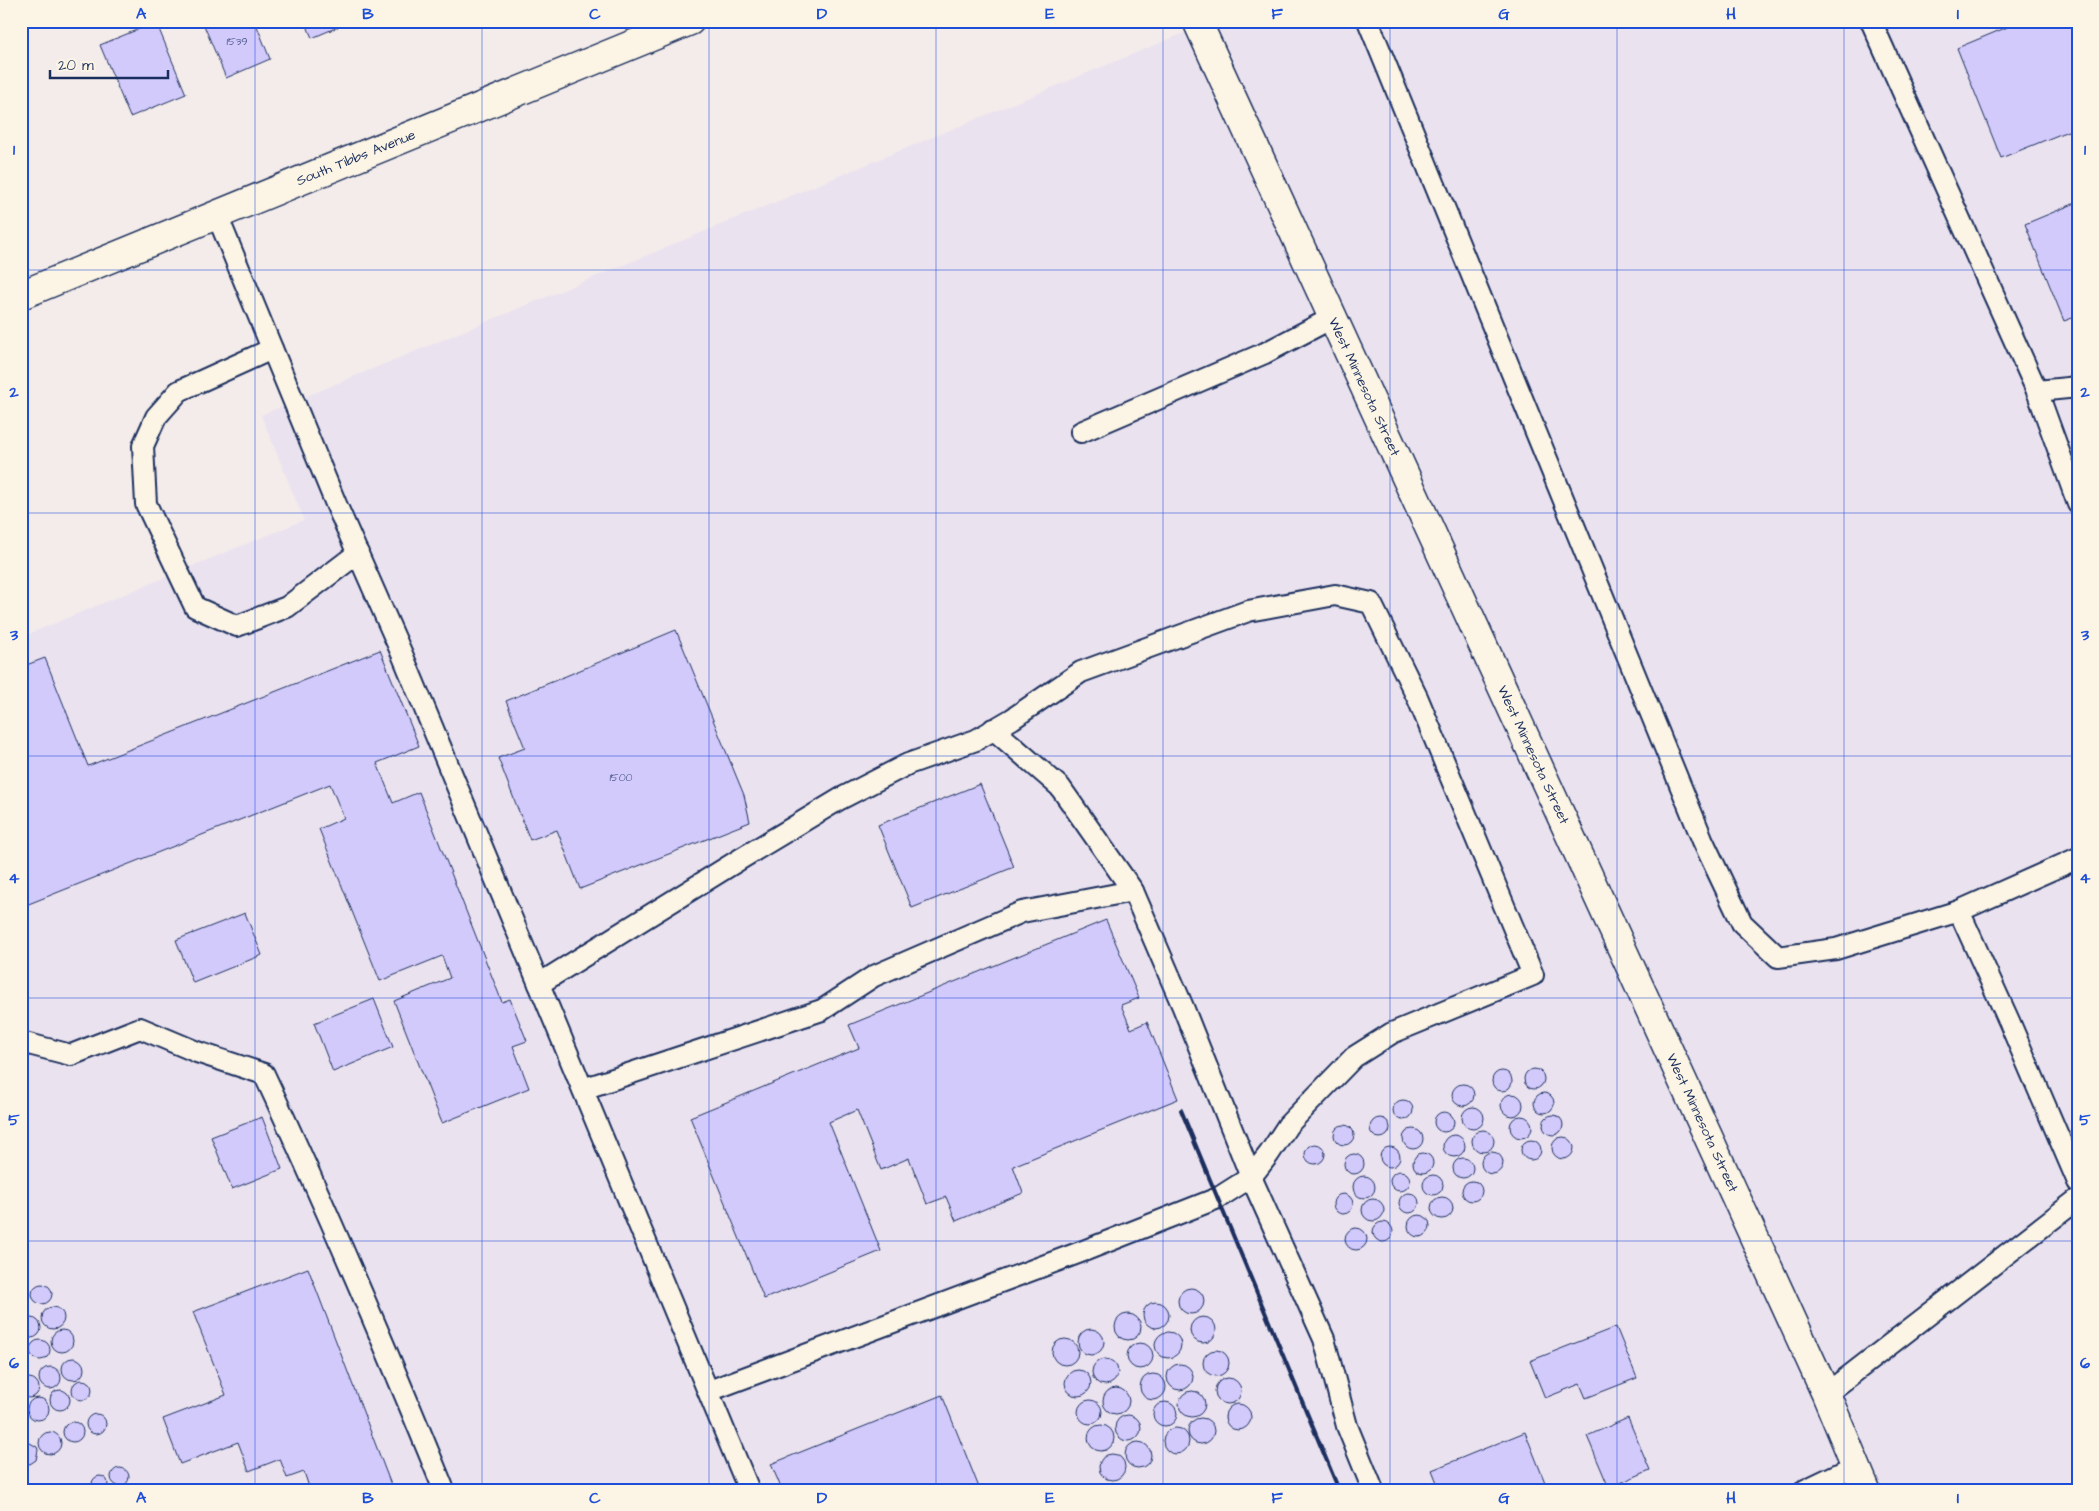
<svg xmlns="http://www.w3.org/2000/svg" width="2099" height="1511" font-family="'Architects Daughter',sans-serif">
<style>
.built{fill:#eae2ef}
.building{fill:#d3cafc;stroke:#1b2f5e}
.lines{fill:none;stroke-linecap:round;stroke-linejoin:round}
.lane-casing{stroke:#1b2f5e;stroke-width:24}
.secondary-casing{stroke:#1b2f5e;stroke-width:31}
.lane{stroke:#fcf5e5;stroke-width:20}
.secondary{stroke:#fcf5e5;stroke-width:28}
.rail{stroke:#1b2f5e;stroke-width:4}
.grid{fill:none;stroke:#1d4ed8;stroke-width:1;stroke-opacity:0.55}
.labels{text-anchor:middle;dominant-baseline:central;stroke-width:4;stroke-linejoin:round;paint-order:stroke}
.number-label{font-size:11px;fill:#495686}
.street-label{font-size:14px;fill:#1b2f5e;stroke:#fcf5e5}
.neatline{fill:none;stroke:#1d4ed8;stroke-width:2}
.grid-label{font-size:16px;text-anchor:middle;font-weight:bold;fill:#1d4ed8}
</style>
<rect width="100%" height="100%" fill="#f4ecea"/>
<filter id="ink" filterUnits="userSpaceOnUse"><feTurbulence type="fractalNoise" baseFrequency=".02" numOctaves="2"/><feDisplacementMap in="SourceGraphic" scale="10" xChannelSelector="R" yChannelSelector="G"/><feConvolveMatrix kernelMatrix="1 2 1 2 8 2 1 2 1" color-interpolation-filters="sRGB"/></filter>
<g filter="url(#ink)">
<path class="built" d="M1213,21H2078V1490H21V637L304,520L261,415Z"/>
<g class="building">
<path d="M207,21H255L270,59L226,78L203,23Z"/>
<path d="M305,21H352L312,38Z"/>
<path d="M2022,21H2078V127L2001,158L1957,48Z"/>
<path d="M156,22L186,94L130,117L100,45Z"/>
<path d="M2078,202V316L2064,321L2025,224Z"/>
<path d="M676,630L744,795L750,822L580,889L557,830L530,840L498,758L525,748L506,701Z"/>
<path d="M380,650L419,746L377,763L393,803L419,792L502,1002L510,999L527,1041L513,1046L529,1088L442,1123L394,1001L450,978L442,956L380,981L319,829L344,818L330,784L21,907V667L45,658L88,766Z"/>
<path d="M980,784L1014,867L912,908L878,825Z"/>
<path d="M245,913L262,955L193,983L176,940Z"/>
<path d="M1106,920L1139,998L1121,1005L1131,1029L1147,1022L1178,1099L1013,1166L1023,1193L956,1221L946,1197L927,1204L909,1158L881,1170L857,1110L829,1122L881,1251L764,1299L690,1117L859,1048L849,1025Z"/>
<path d="M374,999L393,1047L333,1072L314,1023Z"/>
<circle cx="1534" cy="1079" r="10"/>
<circle cx="1502" cy="1081" r="10"/>
<circle cx="1463" cy="1095" r="11"/>
<circle cx="1544" cy="1103" r="10"/>
<circle cx="1512" cy="1105" r="11"/>
<circle cx="1403" cy="1110" r="10"/>
<circle cx="1473" cy="1118" r="11"/>
<circle cx="1444" cy="1122" r="10"/>
<circle cx="1553" cy="1125" r="10"/>
<circle cx="1521" cy="1127" r="11"/>
<path d="M262,1117L282,1169L232,1189L211,1137Z"/>
<circle cx="1380" cy="1128" r="10"/>
<circle cx="1344" cy="1135" r="10"/>
<circle cx="1413" cy="1139" r="10"/>
<circle cx="1483" cy="1141" r="11"/>
<circle cx="1454" cy="1146" r="11"/>
<circle cx="1563" cy="1148" r="11"/>
<circle cx="1531" cy="1150" r="10"/>
<circle cx="1315" cy="1154" r="10"/>
<circle cx="1390" cy="1157" r="10"/>
<circle cx="1492" cy="1163" r="11"/>
<circle cx="1423" cy="1163" r="10"/>
<circle cx="1354" cy="1164" r="10"/>
<circle cx="1463" cy="1168" r="10"/>
<circle cx="1400" cy="1181" r="10"/>
<circle cx="1433" cy="1185" r="10"/>
<circle cx="1364" cy="1187" r="11"/>
<circle cx="1472" cy="1191" r="10"/>
<circle cx="1409" cy="1203" r="10"/>
<circle cx="1343" cy="1204" r="10"/>
<circle cx="1442" cy="1208" r="11"/>
<circle cx="1373" cy="1210" r="11"/>
<circle cx="1419" cy="1226" r="11"/>
<circle cx="1383" cy="1232" r="10"/>
<circle cx="1356" cy="1239" r="11"/>
<path d="M308,1268L393,1490H310L304,1472L287,1478L280,1459L249,1471L238,1442L180,1464L163,1419L226,1395L193,1312Z"/>
<circle cx="42" cy="1294" r="10"/>
<circle cx="1191" cy="1301" r="13"/>
<path d="M21,1295L27,1298L29,1305L26,1311L21,1314Z"/>
<circle cx="1156" cy="1315" r="13"/>
<circle cx="53" cy="1318" r="11"/>
<circle cx="1128" cy="1327" r="13"/>
<circle cx="1203" cy="1330" r="13"/>
<circle cx="31" cy="1328" r="10"/>
<path d="M1616,1327L1637,1378L1586,1398L1580,1384L1545,1398L1530,1361Z"/>
<circle cx="1091" cy="1342" r="13"/>
<circle cx="62" cy="1341" r="11"/>
<circle cx="1168" cy="1345" r="13"/>
<circle cx="1065" cy="1352" r="13"/>
<circle cx="40" cy="1350" r="10"/>
<circle cx="1140" cy="1356" r="13"/>
<path d="M21,1350L26,1353L28,1360L25,1367L21,1369Z"/>
<circle cx="1216" cy="1363" r="13"/>
<circle cx="73" cy="1369" r="11"/>
<circle cx="1105" cy="1372" r="13"/>
<circle cx="1180" cy="1377" r="13"/>
<circle cx="50" cy="1378" r="11"/>
<circle cx="1078" cy="1383" r="13"/>
<circle cx="1153" cy="1387" r="13"/>
<circle cx="29" cy="1388" r="10"/>
<circle cx="1228" cy="1391" r="13"/>
<circle cx="82" cy="1390" r="10"/>
<circle cx="1116" cy="1401" r="13"/>
<circle cx="60" cy="1400" r="10"/>
<circle cx="1192" cy="1404" r="13"/>
<path d="M942,1395L980,1490H782L771,1464Z"/>
<circle cx="38" cy="1409" r="11"/>
<circle cx="1090" cy="1412" r="12"/>
<circle cx="1165" cy="1414" r="12"/>
<circle cx="1238" cy="1417" r="13"/>
<circle cx="96" cy="1424" r="10"/>
<path d="M21,1414L25,1422L21,1429Z"/>
<circle cx="1128" cy="1428" r="13"/>
<path d="M1628,1418L1650,1470L1609,1488L1587,1436Z"/>
<circle cx="1201" cy="1431" r="13"/>
<circle cx="73" cy="1432" r="10"/>
<circle cx="1101" cy="1438" r="13"/>
<circle cx="1176" cy="1441" r="13"/>
<path d="M1525,1432L1548,1490H1440L1432,1470Z"/>
<circle cx="50" cy="1443" r="11"/>
<circle cx="1138" cy="1455" r="13"/>
<path d="M24,1443H30L37,1447L38,1450L36,1460L30,1464L21,1461V1445Z"/>
<circle cx="1112" cy="1467" r="13"/>
<circle cx="120" cy="1477" r="9"/>
<circle cx="100" cy="1484" r="8"/>
<path d="M82,1484L88,1485L92,1490H75Z"/>
</g>
<g class="lines">
<defs>
<g id="lane">
<path d="M1368,21L1703,841L1742,923L1778,957L1836,949L1959,911L2009,1021L2078,1182"/>
<path d="M1871,21L2037,391L2078,387"/>
<path d="M217,215L336,504L402,654L749,1490"/>
<path d="M272,349L179,391L156,417L143,446L146,504L195,607L237,626L287,607L358,553"/>
<path d="M2037,391L2078,504"/>
<path d="M1081,432L1265,353L1332,318"/>
<path d="M993,729L1060,787L1133,891"/>
<path d="M1959,911L2078,858"/>
<path d="M539,984L742,858L840,799L908,764L976,740L1012,719L1081,672L1248,611L1335,595L1371,603L1418,699L1533,975L1392,1033L1354,1057L1288,1125L1269,1154L1251,1177L1218,1198L1086,1250L709,1391"/>
<path d="M21,1042L71,1055L140,1028L197,1052L264,1074C328,1211 387,1350 444,1490"/>
<path d="M583,1089L822,1010L874,976L1022,912L1133,891L1183,1007L1251,1177L1324,1339L1347,1426L1373,1490"/>
<path d="M1826,1394L2078,1199"/>
<path d="M1805,1490L1855,1466"/>
</g>
<g id="secondary">
<path d="M1197,21L1826,1394L1866,1490"/>
<path d="M21,295L690,21"/>
</g>
</defs>
<use href="#lane" class="lane-casing"/>
<use href="#secondary" class="secondary-casing"/>
<use href="#lane" class="lane"/>
<use href="#secondary" class="secondary"/>
<path class="rail" d="M1181,1110L1339,1490"/>
</g>
</g>
<path class="grid" d="M255,21V1490M482,21V1490M709,21V1490M936,21V1490M1163,21V1490M1390,21V1490M1617,21V1490M1844,21V1490M21,270H2078M21,513H2078M21,756H2078M21,998H2078M21,1241H2078"/>
<g class="labels">
<g class="number-label">
<text x="237" y="41">1539</text>
<text x="621" y="777">1500</text>
</g>
<g class="street-label">
<text transform="translate(356 158) rotate(-22)">South Tibbs Avenue</text>
<text transform="translate(1364 387) rotate(65)">West Minnesota Street</text>
<text transform="translate(1533 755) rotate(65)">West Minnesota Street</text>
<text transform="translate(1702 1123) rotate(65)">West Minnesota Street</text>
</g>
</g>
<rect width="2099" height="1511" fill="none" stroke="#fcf5e5" stroke-width="55"/>
<path d="M50 70v8h118v-8" fill="none" stroke="#1b2f5e" stroke-width="2.5"/>
<text x="58" y="70" font-size="15" fill="#1b2f5e" stroke="#fcf5e5" stroke-width="4" paint-order="stroke">20 m</text>
<rect x="28" y="28" width="2044" height="1456" class="neatline"/>
<g class="grid-label">
<text x="141" y="19">A</text>
<text x="368" y="19">B</text>
<text x="595" y="19">C</text>
<text x="822" y="19">D</text>
<text x="1050" y="19">E</text>
<text x="1277" y="19">F</text>
<text x="1504" y="19">G</text>
<text x="1731" y="19">H</text>
<text x="1958" y="19">I</text>
<text x="14" y="155">1</text>
<text x="2085" y="155">1</text>
<text x="14" y="397">2</text>
<text x="2085" y="397">2</text>
<text x="14" y="640">3</text>
<text x="2085" y="640">3</text>
<text x="14" y="883">4</text>
<text x="2085" y="883">4</text>
<text x="14" y="1125">5</text>
<text x="2085" y="1125">5</text>
<text x="14" y="1368">6</text>
<text x="2085" y="1368">6</text>
<text x="141" y="1503">A</text>
<text x="368" y="1503">B</text>
<text x="595" y="1503">C</text>
<text x="822" y="1503">D</text>
<text x="1050" y="1503">E</text>
<text x="1277" y="1503">F</text>
<text x="1504" y="1503">G</text>
<text x="1731" y="1503">H</text>
<text x="1958" y="1503">I</text>
</g>
</svg>
